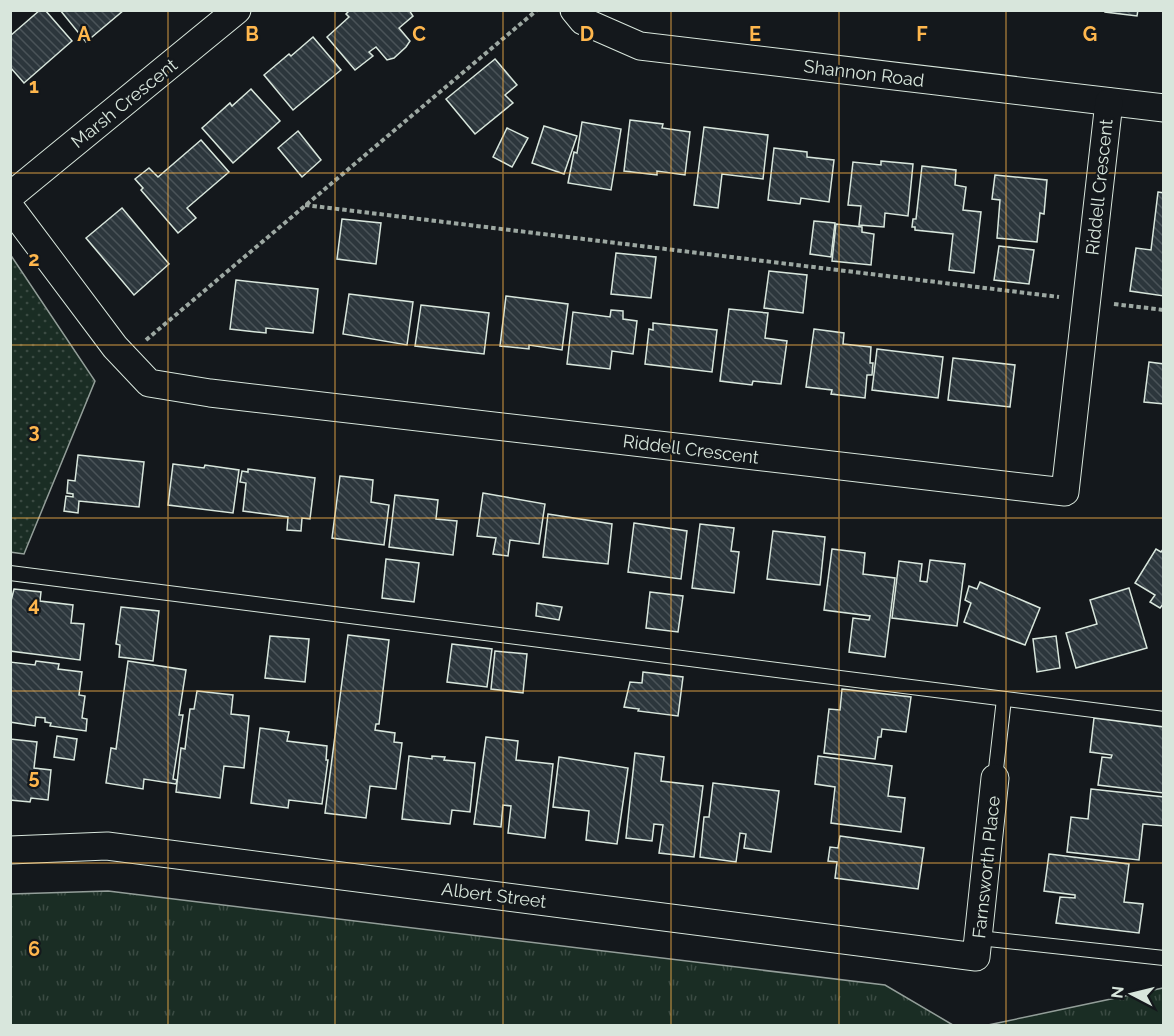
<svg xmlns="http://www.w3.org/2000/svg" width="1174" height="1036" font-family="Raleway,sans-serif">
<style>
.grass{fill:url(#grass-tufts);stroke:#939e99;stroke-width:1.5}
.park{fill:url(#park-dots);stroke:#939e99;stroke-width:1.5}
.building{fill:url(#building-back-hatch);stroke:#d8e6dc;stroke-width:1.5}
.lines{fill:none;stroke-linecap:round;stroke-linejoin:round}
.lane-casing{stroke:#d8e6dc;stroke-width:16}
.street-casing{stroke:#d8e6dc;stroke-width:29}
.path{stroke:#9da8a2;stroke-width:4;stroke-dasharray:4.5 3;stroke-linecap:butt}
.lane{stroke:#14181c;stroke-width:14}
.street{stroke:#14181c;stroke-width:27}
.grid{fill:none;stroke:#ffb74d;stroke-width:1.5;stroke-opacity:0.55}
.labels{text-anchor:middle;dominant-baseline:central;stroke-width:4.5;stroke-linejoin:round;paint-order:stroke}
.street-label{font-size:18px;fill:#d8e6dc;stroke:#14181c}
.grid-label{font-size:20px;text-anchor:middle;font-weight:bold;fill:#ffb74d;stroke:#14181c;stroke-width:4.5;stroke-linejoin:round;paint-order:stroke}
</style>
<defs>
<pattern id="grass-tufts" width="24" height="20" patternUnits="userSpaceOnUse" patternTransform="scale(1.5)"><rect width="24" height="20" fill="#1a2d24"/><path d="M3 7l-1-3M5 7V3M7 7l1-3M15 17l-1-3M17 17v-4M19 17l1-3" fill="none" stroke="#3b4b43"/></pattern>
<pattern id="park-dots" width="8" height="8" patternUnits="userSpaceOnUse" patternTransform="scale(1.5)"><rect width="8" height="8" fill="#1a2d24"/><path d="M2 2h.1M6 6h.1" fill="none" stroke="#3b4b43" stroke-width="1.8" stroke-linecap="round"/></pattern>
<pattern id="building-back-hatch" width="6" height="6" patternUnits="userSpaceOnUse" patternTransform="scale(1.5)"><rect width="6" height="6" fill="#2c363c"/><path d="M-1 5l2 2M0 0l6 6M5-1l2 2" fill="none" stroke="#4a5358"/></pattern>
</defs>
<rect width="100%" height="100%" fill="#14181c"/>
<g class="grass">
<path d="M108,891L885,985L953,1025H11V894Z"/>
<path d="M1163,988V1025H988Z"/>
</g>
<path class="park" d="M10,254L95,381L24,554L10,552Z"/>
<g class="building">
<path d="M45,10L72,41L24,83L10,67V36L40,10Z"/>
<path d="M60,10H124L86,42Z"/>
<path d="M350,10H409L413,16L399,28L410,41L406,47L394,58L387,60L376,47L369,52L373,56L355,70L327,37L349,17L346,14Z"/>
<path d="M1105,10H1138L1137,16L1105,12Z"/>
<path d="M313,37L341,70L293,110L264,75L289,54L291,56Z"/>
<path d="M495,59L517,85L505,95L513,103L475,134L446,99Z"/>
<path d="M251,89L280,121L233,163L202,128L230,103L232,106Z"/>
<path d="M630,120L663,124L662,128L690,132L685,175L657,171V175L624,171Z"/>
<path d="M582,122L621,129L611,190L568,183L574,152L577,153Z"/>
<path d="M544,126L577,136L564,174L532,163Z"/>
<path d="M704,127L768,135L763,179L722,174L718,208L694,205Z"/>
<path d="M507,128L528,138L512,167L493,157Z"/>
<path d="M298,131L321,160L302,177L278,148Z"/>
<path d="M201,140L229,172L187,208L196,218L178,233L141,190L143,188L135,179L149,168L158,177Z"/>
<path d="M774,148L807,152V157L834,160L829,202L801,198L800,204L768,200Z"/>
<path d="M881,161L913,164L908,216L885,213L884,227L859,225L861,206L848,205L853,162L881,165Z"/>
<path d="M922,166L956,170L955,185L966,187L963,210L981,212L974,273L949,270L953,234L915,230V227H912L913,219H916Z"/>
<path d="M995,175L1047,180L1044,214L1040,213L1037,242L997,238L1000,200L992,199Z"/>
<path d="M1158,192L1164,193V296L1130,291L1136,248L1151,250Z"/>
<path d="M122,208L169,264L134,295L86,238Z"/>
<path d="M342,219L381,223L376,264L337,259Z"/>
<path d="M814,221L835,223L831,257L810,254Z"/>
<path d="M836,224L862,227V232L874,234L871,265L832,261Z"/>
<path d="M999,246L1034,250L1029,284L994,280Z"/>
<path d="M616,253L656,257L651,298L611,294Z"/>
<path d="M769,271L807,275L803,313L764,308Z"/>
<path d="M236,280L318,289L313,333L266,328V333L230,329Z"/>
<path d="M349,294L413,302L407,345L343,334Z"/>
<path d="M506,296L568,304L562,350L529,345V349L500,346Z"/>
<path d="M421,305L489,313L484,354L415,346Z"/>
<path d="M729,309L768,313L765,338L787,341L781,384L753,381L752,385L720,381Z"/>
<path d="M611,310L623,311V319L637,321L633,354L612,351L610,369L567,364L573,312L610,317Z"/>
<path d="M653,323L717,330L712,372L645,364L649,329L653,330Z"/>
<path d="M814,329L844,333L843,344L871,347L870,363H873L872,375H867L865,398L831,394L832,390L806,387Z"/>
<path d="M877,349L943,357L938,398L872,390Z"/>
<path d="M953,358L1015,365L1010,407L948,400Z"/>
<path d="M1149,362L1164,364V404L1144,402Z"/>
<path d="M78,455L144,462L139,507L79,501L78,513L64,511L66,496L73,497V494L67,493L68,480L75,481Z"/>
<path d="M173,464L204,468L205,465L239,470L233,513L168,505Z"/>
<path d="M248,469L315,478L310,519L302,518L301,531L287,530L288,517L243,511L246,483L240,482L242,471L248,472Z"/>
<path d="M340,476L373,480L371,502L389,505L384,545L332,538Z"/>
<path d="M483,493L545,504L539,544L510,540L508,556L493,554L496,538L477,536Z"/>
<path d="M395,495L438,500L436,519L457,521L453,555L389,547Z"/>
<path d="M548,514L612,524L608,564L543,557Z"/>
<path d="M634,523L687,531L681,579L628,572Z"/>
<path d="M700,524L734,528L731,551L739,552L734,593L692,588Z"/>
<path d="M773,531L825,537L820,585L767,579Z"/>
<path d="M1164,548V603L1160,608L1150,602L1155,595L1135,583L1156,549L1161,552Z"/>
<path d="M832,549L865,553L863,574L895,578L885,657L849,652L853,618L869,620L870,616L824,610Z"/>
<path d="M386,559L419,563L414,602L382,598Z"/>
<path d="M930,560L965,564L957,626L892,618L899,561L922,564L920,581L927,582Z"/>
<path d="M980,582L1040,608L1025,645L964,622L971,603L965,600L969,586L977,589Z"/>
<path d="M1129,588L1147,648L1076,668L1066,633L1097,624L1090,600Z"/>
<path d="M14,589L41,592L40,601L73,605L71,623L84,624L80,660L10,651V605Z"/>
<path d="M650,592L683,596L678,632L646,628Z"/>
<path d="M537,603L562,607L559,620L536,616Z"/>
<path d="M121,607L159,611L153,661L119,657L120,645L116,644Z"/>
<path d="M348,635L389,640L379,724H376L375,730L395,733L394,742L402,743L396,789L370,786L366,818L325,813Z"/>
<path d="M270,636L309,639L305,682L265,678Z"/>
<path d="M1056,636L1060,668L1037,672L1033,639Z"/>
<path d="M452,644L492,649L487,687L447,682Z"/>
<path d="M495,651L527,654L523,693L491,689Z"/>
<path d="M36,661L59,664L58,669L82,672L79,695L85,696L82,718L87,719L86,731L50,726L51,723L45,722V718L36,717L35,726L10,722V662L35,665Z"/>
<path d="M128,661L186,670L179,715H183L173,779L177,780L176,784L144,779L143,789L106,783L111,748L116,749Z"/>
<path d="M643,672L683,677L678,716L638,711L639,709L624,707L630,682L642,683Z"/>
<path d="M842,689L911,697L906,732L882,729L881,737H878L875,759L824,753L829,709L840,710Z"/>
<path d="M197,691L233,695L231,714L249,716L244,768L224,766L220,798L176,792L181,748L185,749L190,709H194Z"/>
<path d="M1094,718L1164,727L1163,793L1098,785L1102,757L1111,758L1112,755L1090,752Z"/>
<path d="M260,728L289,732L287,741L327,746L326,760H328L322,804L289,800L288,808L251,803Z"/>
<path d="M57,736L77,739L74,760L54,757Z"/>
<path d="M486,737L518,741L516,760L553,764L545,838L508,833L511,806L503,805L501,827L474,824Z"/>
<path d="M10,739L37,742L34,768L51,770L48,800L31,798L30,802L10,800Z"/>
<path d="M635,753L664,757L661,781L703,786L694,857L659,853L663,825L654,824L652,841L626,838Z"/>
<path d="M409,756L432,759V756L445,757L444,760L475,763L470,812L452,810L450,824L402,819Z"/>
<path d="M818,756L892,766L888,796L905,798L901,832L831,823L835,787L815,784Z"/>
<path d="M559,757L628,768L617,844L586,840L589,811L553,807Z"/>
<path d="M713,783L779,791L771,852L744,848L746,834L740,833L736,862L700,857L704,817H709Z"/>
<path d="M1091,789L1164,797V826L1143,824L1139,860L1067,852L1071,817L1088,819Z"/>
<path d="M840,836L924,848L918,889L835,878L837,862L828,861L830,847L838,848Z"/>
<path d="M1049,854L1129,864L1124,902L1143,904L1139,933L1056,923L1060,897L1075,898V895L1044,891Z"/>
</g>
<g class="lines">
<defs>
<g id="lane">
<path d="M10,573L1164,719"/>
<path d="M995,778L1004,699"/>
<path d="M979,938L1164,958"/>
</g>
<g id="street">
<path d="M574,10L583,21L640,46L1164,108"/>
<path d="M10,196L237,10"/>
<path d="M10,207L115,347L149,383L210,393L1065,492L1109,102"/>
<path d="M10,850L107,846L976,957L995,778"/>
</g>
</defs>
<use href="#lane" class="lane-casing"/>
<use href="#street" class="street-casing"/>
<g class="path">
<path d="M305,205L1059,297"/>
<path d="M1114,304L1164,310"/>
<path d="M146,340L537,10"/>
</g>
<use href="#lane" class="lane"/>
<use href="#street" class="street"/>
</g>
<path class="grid" d="M168,10V1026M335,10V1026M503,10V1026M671,10V1026M839,10V1026M1006,10V1026M10,173H1164M10,345H1164M10,518H1164M10,691H1164M10,863H1164"/>
<g class="labels">
<g class="street-label">
<text transform="translate(864 73) rotate(7)">Shannon Road</text>
<text transform="translate(124 103) rotate(-39)">Marsh Crescent</text>
<text transform="translate(1099 187) rotate(-84)">Riddell Crescent</text>
<text transform="translate(691 449) rotate(7)">Riddell Crescent</text>
<text transform="translate(986 867) rotate(-84)">Farnsworth Place</text>
<text transform="translate(494 895) rotate(7)">Albert Street</text>
</g>
</g>
<g class="grid-label">
<text x="84" y="41">A</text>
<text x="252" y="41">B</text>
<text x="419" y="41">C</text>
<text x="587" y="41">D</text>
<text x="755" y="41">E</text>
<text x="922" y="41">F</text>
<text x="1090" y="41">G</text>
<text x="34" y="93">1</text>
<text x="34" y="266">2</text>
<text x="34" y="438">3</text>
<text x="34" y="611">4</text>
<text x="34" y="784">5</text>
<text x="34" y="956">6</text>
</g>
<rect width="1174" height="1036" fill="none" stroke="#d8e6dc" stroke-width="24"/>
<g transform="translate(1132 994) rotate(277)" stroke="#14181c" stroke-width="4.5" paint-order="stroke">
<path d="M0-4.5L10 22L0 15L-10 22Z" fill="#d8e6dc"/>
<text y="-9" font-size="16" font-weight="bold" text-anchor="middle" fill="#d8e6dc">N</text>
</g>
</svg>
